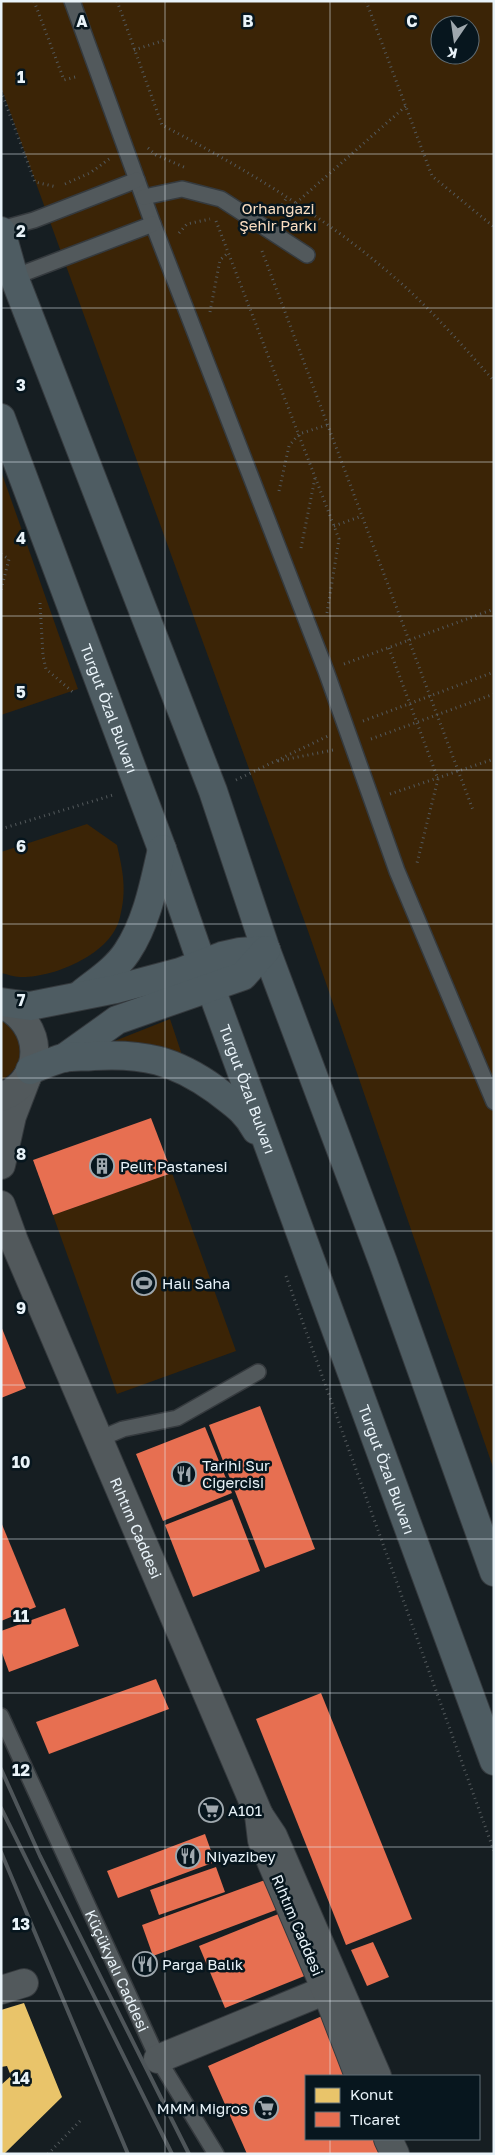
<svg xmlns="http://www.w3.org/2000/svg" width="495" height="2155" font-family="'Golos Text',sans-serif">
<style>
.green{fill:#3b2406;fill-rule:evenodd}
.homes{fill:#e9c46a}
.shops{fill:#e76f51}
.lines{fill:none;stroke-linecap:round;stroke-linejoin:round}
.service-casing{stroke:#353a3e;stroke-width:18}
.minor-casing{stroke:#353a3e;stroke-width:30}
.tertiary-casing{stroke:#353a3e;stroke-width:30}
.trunk-casing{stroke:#353a3e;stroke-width:30}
.path{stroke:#53595c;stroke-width:3;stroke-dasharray:1 4;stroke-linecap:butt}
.service{stroke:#52595c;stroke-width:15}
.minor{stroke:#52595c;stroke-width:28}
.tertiary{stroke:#52595c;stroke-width:28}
.trunk{stroke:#4e5c62;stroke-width:28}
.rail{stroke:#4e5559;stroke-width:4}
.grid{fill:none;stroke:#e9f3f9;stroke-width:1;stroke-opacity:0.55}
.labels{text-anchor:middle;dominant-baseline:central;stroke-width:5;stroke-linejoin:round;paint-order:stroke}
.park-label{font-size:15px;fill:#fbdec1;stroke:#07161e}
.street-label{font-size:15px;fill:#e9f3f9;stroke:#07161e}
.poi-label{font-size:15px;fill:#e9f3f9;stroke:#07161e;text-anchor:start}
.grid-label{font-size:16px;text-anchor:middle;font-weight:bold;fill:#e9f3f9;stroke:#07161e;stroke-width:5;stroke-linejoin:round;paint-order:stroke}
</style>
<rect width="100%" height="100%" fill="#161e22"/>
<g class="green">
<path d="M1,1H494V1470L308,931L1,87ZM440,25H470V55H440Z"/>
<path d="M1,471L78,689L1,715Z"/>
<path d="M87,824L117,845C123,872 127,890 120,917C112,954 54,978 20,977C14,977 7,974 1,973V852Z"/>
<path d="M170,1019L184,1061L112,1042Z"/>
<path d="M1,1020C27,1032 27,1068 1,1080Z"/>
<path d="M172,1173L236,1351L117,1394L53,1215Z"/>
</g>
<path class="homes" d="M24,2003L62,2097L4,2154H1V2085L11,2076L7,2066L1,2067V2010Z"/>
<g class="shops">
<path d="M151,1118L172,1173L53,1215L33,1160Z"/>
<path d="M1,1326L26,1388L1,1398Z"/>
<path d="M260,1406L315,1549L265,1568L209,1425Z"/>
<path d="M205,1427L232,1493L163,1521L136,1454Z"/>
<path d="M232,1499L260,1571L193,1597L165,1525Z"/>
<path d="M1,1522L36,1607L1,1621Z"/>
<path d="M65,1608L79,1646L9,1672L1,1650V1631Z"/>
<path d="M156,1679L169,1709L49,1754L36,1722Z"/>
<path d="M321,1693L412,1919L346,1945L256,1719Z"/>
<path d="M205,1834L215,1862L118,1898L107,1871Z"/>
<path d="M216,1867L225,1892L159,1915L150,1890Z"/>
<path d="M265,1880L276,1910L153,1956L142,1925Z"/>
<path d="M281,1913L307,1975L225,2008L199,1946Z"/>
<path d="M373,1942L389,1977L367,1986L351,1950Z"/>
<path d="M322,2016L349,2076H306V2139H377L384,2154H247L208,2066Z"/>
</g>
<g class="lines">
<defs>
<g id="service">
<path d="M72,1L153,224L326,671L397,871L494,1102"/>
<path d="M144,197L182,189L221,199L307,255"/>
<path d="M1,229L34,220L137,180"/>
<path d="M14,277L153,224"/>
<path d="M99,1439L123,1429L177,1418L258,1372"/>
<path id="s1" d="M1,1716L158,2059L216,2154"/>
</g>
<g id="minor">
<path d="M1,1165L12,1116L27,1077"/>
<path id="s2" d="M1,1205L14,1241L259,1815"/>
<path d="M1,1990L24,1983"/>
<path d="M158,2059L326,1990"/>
<path d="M359,2076L326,1990L262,1840L259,1815L273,1836L377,2076"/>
<path d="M388,2139L395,2154"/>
</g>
<path id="tertiary" d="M1,1004C44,1022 47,1080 1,1097"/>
<g id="trunk">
<path d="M1,231L14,277L213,791L266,950L383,1262L494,1572"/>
<path id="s3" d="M1,418L162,849L202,964L494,1761"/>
<path d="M81,994C97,981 116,969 127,952C147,922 154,884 162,849"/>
<path d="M1,1002L30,1006L116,989L180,972L222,956L240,952L266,950"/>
<path d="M64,1058L117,1020L243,976L266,950"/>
<path d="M30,1070C41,1066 52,1061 63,1058C72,1056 84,1057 93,1056C143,1053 175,1060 216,1090C234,1104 245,1110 256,1130"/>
</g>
</defs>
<use href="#service" class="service-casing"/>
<use href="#minor" class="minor-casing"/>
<use href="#tertiary" class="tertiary-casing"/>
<use href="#trunk" class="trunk-casing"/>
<g class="path">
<path d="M34,1L64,80L79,76"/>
<path d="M117,1L162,125C244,168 324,216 394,277C430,308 463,346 494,381"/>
<path d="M366,1L432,176L494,227"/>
<path d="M134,50L165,40"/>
<path d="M1,91L35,182L57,187"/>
<path d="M148,148L156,155L186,168"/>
<path d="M65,184L90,173L109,159"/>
<path d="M296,203L406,106"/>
<path d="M277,213L287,197"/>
<path d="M216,221L339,539L327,613"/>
<path d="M179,233L187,224L210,219"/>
<path d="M262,251L473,810"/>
<path d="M210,312L220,260L228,253"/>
<path d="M279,491L289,446L299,434L327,425"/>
<path d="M334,526L362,516"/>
<path d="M301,548L315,478"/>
<path d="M1,554L9,559L1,590"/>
<path d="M40,603L43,656L46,669L74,693"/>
<path d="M389,648L438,779L417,863"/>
<path d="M344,664L494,609"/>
<path d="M363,721L494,672"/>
<path d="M371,739L494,694"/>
<path d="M278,761L333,750"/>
<path d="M236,780L328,736"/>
<path d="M390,794L494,759"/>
<path d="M1,829L113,795"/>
<path d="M286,1276L494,1851"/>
<path d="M48,2154L80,2121"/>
</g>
<use href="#service" class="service"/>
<use href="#minor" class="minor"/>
<use href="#tertiary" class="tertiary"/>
<use href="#trunk" class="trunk"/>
<g class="rail">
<path d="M1,1769L40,1856L189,2154"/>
<path d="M1,1808L172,2154"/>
<path d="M1,1852L128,2154"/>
</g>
</g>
<path class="grid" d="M165,1V2154M330,1V2076M1,154H494M1,308H494M1,462H494M1,616H494M1,770H494M1,924H494M1,1078H494M1,1231H494M1,1385H494M1,1539H494M1,1693H494M1,1847H494M1,2001H494M330,2139V2154"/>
<defs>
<symbol id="building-ring" viewBox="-11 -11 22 22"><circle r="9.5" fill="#07161e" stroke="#9fa8ae" stroke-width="1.5"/><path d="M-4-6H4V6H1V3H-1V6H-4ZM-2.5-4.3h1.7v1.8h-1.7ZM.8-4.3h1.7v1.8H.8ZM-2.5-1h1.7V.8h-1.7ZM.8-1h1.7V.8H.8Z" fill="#9fa8ae"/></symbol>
<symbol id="stadium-ring" viewBox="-11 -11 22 22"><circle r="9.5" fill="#07161e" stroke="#9fa8ae" stroke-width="1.5"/><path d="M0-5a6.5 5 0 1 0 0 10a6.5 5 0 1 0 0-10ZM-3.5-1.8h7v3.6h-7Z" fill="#9fa8ae"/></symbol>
<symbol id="restaurant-ring" viewBox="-11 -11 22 22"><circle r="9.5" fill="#07161e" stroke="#9fa8ae" stroke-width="1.5"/><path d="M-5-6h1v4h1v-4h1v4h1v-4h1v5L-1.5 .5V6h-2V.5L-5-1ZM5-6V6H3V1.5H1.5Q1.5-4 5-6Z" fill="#9fa8ae"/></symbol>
<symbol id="supermarket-ring" viewBox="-11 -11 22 22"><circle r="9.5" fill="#07161e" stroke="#9fa8ae" stroke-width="1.5"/><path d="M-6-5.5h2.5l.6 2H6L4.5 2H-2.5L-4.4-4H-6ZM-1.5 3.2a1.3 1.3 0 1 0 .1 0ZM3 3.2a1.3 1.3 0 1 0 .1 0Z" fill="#9fa8ae"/></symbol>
</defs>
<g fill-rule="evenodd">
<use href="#building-ring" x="88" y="1152" width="28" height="28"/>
<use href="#stadium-ring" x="130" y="1269" width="28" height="28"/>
<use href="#restaurant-ring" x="170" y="1460" width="28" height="28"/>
<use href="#supermarket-ring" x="197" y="1796" width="28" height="28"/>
<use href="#restaurant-ring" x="174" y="1842" width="28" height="28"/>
<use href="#restaurant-ring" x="131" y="1950" width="28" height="28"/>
<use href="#supermarket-ring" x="252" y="2094" width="28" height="28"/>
</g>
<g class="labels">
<g class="park-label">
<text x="278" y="208">Orhangazi<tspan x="278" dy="17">Şehir Parkı</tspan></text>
</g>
<g class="street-label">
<text stroke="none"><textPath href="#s3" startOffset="310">Turgut Özal Bulvarı</textPath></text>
<text stroke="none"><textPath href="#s3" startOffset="715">Turgut Özal Bulvarı</textPath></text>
<text stroke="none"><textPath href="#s3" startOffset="1120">Turgut Özal Bulvarı</textPath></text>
<text stroke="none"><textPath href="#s2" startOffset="350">Rıhtım Caddesi</textPath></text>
<text transform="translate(298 1925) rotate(67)">Rıhtım Caddesi</text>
<text stroke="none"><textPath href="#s1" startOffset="280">Küçükyalı Caddesi</textPath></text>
</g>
<g class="poi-label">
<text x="120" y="1166">Pelit Pastanesi</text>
<text x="162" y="1283">Halı Saha</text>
<text x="202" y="1465">Tarihi Sur<tspan x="202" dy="17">Ciğercisi</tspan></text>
<text x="228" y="1810">A101</text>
<text x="206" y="1856">Niyazibey</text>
<text x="162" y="1964">Parga Balık</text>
<text x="248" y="2108" text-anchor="end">MMM Migros</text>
</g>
</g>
<g class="grid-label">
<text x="82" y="27">A</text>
<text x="248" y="27">B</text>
<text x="412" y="27">C</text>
<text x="21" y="83">1</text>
<text x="21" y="237">2</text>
<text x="21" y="391">3</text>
<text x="21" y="544">4</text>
<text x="21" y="698">5</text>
<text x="21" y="852">6</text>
<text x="21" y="1006">7</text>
<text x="21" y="1160">8</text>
<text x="21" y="1314">9</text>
<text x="21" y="1468">10</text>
<text x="21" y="1622">11</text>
<text x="21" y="1776">12</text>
<text x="21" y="1930">13</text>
<text x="21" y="2084">14</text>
</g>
<rect width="495" height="2155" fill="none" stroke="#e9f3f9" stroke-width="5"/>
<rect x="305" y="2075" width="175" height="65" fill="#07161e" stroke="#616e76"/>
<rect x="315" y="2088" width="25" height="15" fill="#e9c46a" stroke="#616e76"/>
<text x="350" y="2100" font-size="15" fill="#e9f3f9">Konut</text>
<rect x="315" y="2112" width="25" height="15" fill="#e76f51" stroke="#616e76"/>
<text x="350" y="2125" font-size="15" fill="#e9f3f9">Ticaret</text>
<g transform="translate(455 40) rotate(193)"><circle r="24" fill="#07161e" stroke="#616e76"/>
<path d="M0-4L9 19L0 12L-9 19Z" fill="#9fa8ae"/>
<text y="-8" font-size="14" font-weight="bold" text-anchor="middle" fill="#e9f3f9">K</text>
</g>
</svg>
